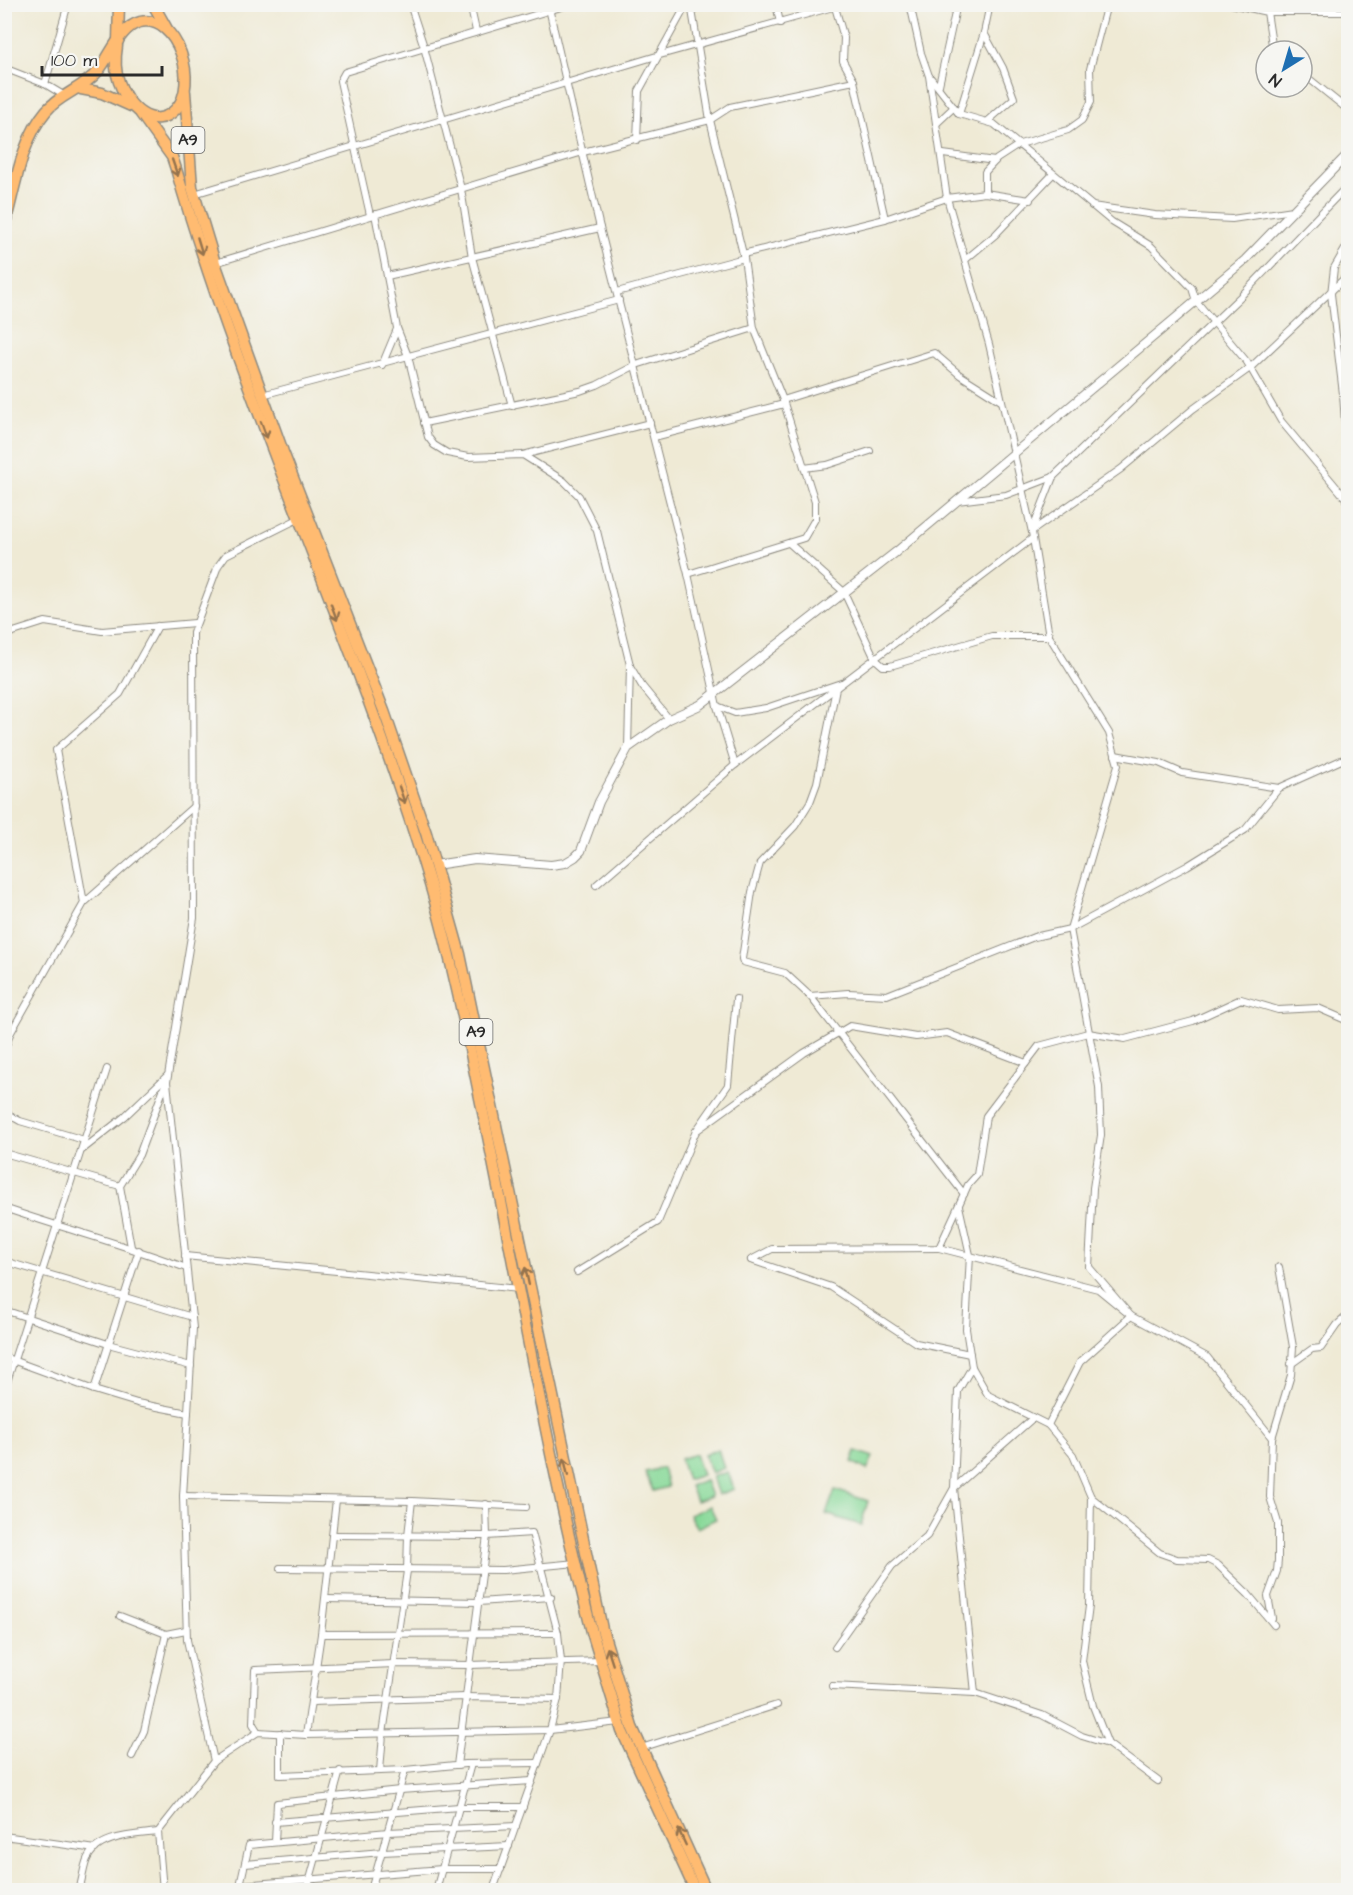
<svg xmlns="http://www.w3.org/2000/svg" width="1353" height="1895" font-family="'Architects Daughter',sans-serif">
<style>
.green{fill:#88d999;stroke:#5a8262;stroke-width:1.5}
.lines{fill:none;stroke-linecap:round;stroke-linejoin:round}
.minor-casing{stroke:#8d8a80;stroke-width:8}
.tertiary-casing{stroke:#8d8a80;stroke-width:10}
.trunk-casing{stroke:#8d8a80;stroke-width:13}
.minor{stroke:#fff;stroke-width:6}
.tertiary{stroke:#fff;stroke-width:8}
.trunk{stroke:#ffbb71;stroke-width:10}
.oneway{stroke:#95734e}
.labels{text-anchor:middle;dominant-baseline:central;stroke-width:5;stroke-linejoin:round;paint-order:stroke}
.shield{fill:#f6f6f2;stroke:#686867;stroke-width:1.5}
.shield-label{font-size:16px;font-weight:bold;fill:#2b2b2b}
</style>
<rect width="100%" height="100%" fill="#f6f6f2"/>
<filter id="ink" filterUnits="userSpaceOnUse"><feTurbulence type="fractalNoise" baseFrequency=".0167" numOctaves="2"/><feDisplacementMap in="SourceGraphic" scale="12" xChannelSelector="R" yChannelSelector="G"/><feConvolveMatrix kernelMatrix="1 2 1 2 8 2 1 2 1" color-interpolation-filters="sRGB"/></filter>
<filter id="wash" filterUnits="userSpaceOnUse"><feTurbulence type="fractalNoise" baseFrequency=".008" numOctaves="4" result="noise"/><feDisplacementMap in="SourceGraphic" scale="24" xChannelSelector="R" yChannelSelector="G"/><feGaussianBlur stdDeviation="1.35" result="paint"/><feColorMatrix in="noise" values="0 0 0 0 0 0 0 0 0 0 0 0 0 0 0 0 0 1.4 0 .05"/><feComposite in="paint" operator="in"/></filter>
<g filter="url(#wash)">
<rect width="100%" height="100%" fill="#efead5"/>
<g class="green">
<path d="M718,1449L724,1468L712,1473L704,1455Z"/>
<path d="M856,1451L873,1457L867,1470L852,1462Z"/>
<path d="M695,1454L702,1475L687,1480L680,1459Z"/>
<path d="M663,1468L668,1487L653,1491L645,1472Z"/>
<path d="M728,1472L734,1489L718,1495L712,1477Z"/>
<path d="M705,1480L711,1496L696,1501L690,1486Z"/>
<path d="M835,1490L868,1501L861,1525L826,1514Z"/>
<path d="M710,1506L716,1519L697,1528L689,1515Z"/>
</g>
</g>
<g filter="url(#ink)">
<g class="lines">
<defs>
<g id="minor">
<path d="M410,4L424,47L461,189L472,257L512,406"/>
<path d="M470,4L476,31"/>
<path d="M548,4L600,228L688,574L717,706L735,713L766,708L841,683"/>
<path d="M776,4L780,23"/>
<path d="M910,4L921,53L929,76L947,198L989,344L1032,532L1049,636L1109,733L1118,765L1070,929L1099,1087L1101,1135L1093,1188L1089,1267L1131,1316L1098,1289L939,1248"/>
<path d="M1231,4L1267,12L1273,51"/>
<path d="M835,7L844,38L843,61L854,81L885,219"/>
<path d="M1267,12H1348"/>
<path d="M4,68L45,84L65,96"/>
<path d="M1302,73L1348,110"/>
<path d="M930,77L959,114L994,124L1112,222L1151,246L1192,288L1196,301L1247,362L1281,421L1348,501"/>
<path d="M45,84L68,4"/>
<path d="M939,85L957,4"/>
<path d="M959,114L984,33"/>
<path d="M988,121L1014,98L1003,68L984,33L990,4"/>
<path d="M937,123L954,107"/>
<path d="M637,140L639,91L683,11L682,4"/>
<path d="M943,154L995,161"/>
<path d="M985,193V172L997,159L1020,144L1068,130L1082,120L1091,102L1090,69L1107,4"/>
<path d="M194,194L660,55L844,4"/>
<path d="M1092,206L1155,215L1232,219L1293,210"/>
<path d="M375,214L397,328L408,356L428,437L434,445L447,453L468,457L523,455L564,481L579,496L597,531L630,665L628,748"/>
<path d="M370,215L340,81L345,72L571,4"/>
<path d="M1348,244L1334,268L1331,294L1343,394L1348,467"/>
<path d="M743,254L885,219L947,198L985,193L1030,200"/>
<path d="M965,260L995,235L1053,174"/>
<path d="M215,263L583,152L710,120L730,107L854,81"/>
<path d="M387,276L600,228"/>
<path d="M617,292L744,258"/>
<path d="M382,365L397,329"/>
<path d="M262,395L619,300"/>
<path d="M783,400L934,353L960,375L1001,401"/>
<path d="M424,423L580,391L597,385L636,365L754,328"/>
<path d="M654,437L784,404"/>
<path d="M523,455L650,423"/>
<path d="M804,468L827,465L870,451"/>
<path d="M957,501L1006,495L1053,477"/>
<path d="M1032,531L1053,477L1241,296L1348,185"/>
<path d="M1032,531L1121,469L1193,409L1250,368L1348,275"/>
<path d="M789,543L844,592L875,659L883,666H890L992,636H1049"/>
<path d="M688,574L804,538L815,519V502L783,400L754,328L744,258L710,120L691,4"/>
<path d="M158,626L120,694L56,750L84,903L194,806"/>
<path d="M4,635L45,622L102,631L195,623"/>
<path d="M630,666L642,686L669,719"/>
<path d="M836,688L817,783L810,802L795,826L760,863L752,892L742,959L743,962L785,973L810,996L848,993L887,995L1034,937L1070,929L1187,866L1245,830L1279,788L1348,757"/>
<path d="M717,706L735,765"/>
<path d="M1115,755L1159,763L1182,773L1279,788"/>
<path d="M596,885L735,765L1033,538"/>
<path d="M810,996L964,1194"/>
<path d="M4,1052L10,1034L84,903"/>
<path d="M4,1112L20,1121L84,1140"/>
<path d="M696,1131L804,1053L850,1026L916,1037L947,1033L1026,1063"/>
<path d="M82,1150L124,1117L167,1076"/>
<path d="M4,1153L120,1186"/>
<path d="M959,1206L970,1255L966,1329L972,1367L988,1395L1048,1425L1073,1455L1091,1497L1160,1553L1177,1559L1208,1560L1218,1565L1248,1594L1274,1625"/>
<path d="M4,1208C65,1229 127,1245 186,1268"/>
<path d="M131,1247L120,1186L139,1155L166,1082"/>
<path d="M185,1256L519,1289"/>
<path d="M751,1260L772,1249L939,1248L968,1185L977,1175L986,1116L1039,1046L1088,1033L1125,1039L1193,1021L1241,999L1278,1010L1318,1008L1348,1021"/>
<path d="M751,1260L831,1287L916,1343L970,1354"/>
<path d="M4,1261L192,1317"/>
<path d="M577,1272L658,1222L696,1131L728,1085L736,999"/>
<path d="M4,1310L108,1344L191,1366"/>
<path d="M4,1357L94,1390L137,1403L188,1413"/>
<path d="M1291,1364L1312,1349L1321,1348L1337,1325L1348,1315"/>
<path d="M972,1367L958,1391L954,1488L975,1693"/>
<path d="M94,1390L139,1250"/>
<path d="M4,1391L107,1069"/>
<path d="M1048,1425L1080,1362L1131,1316L1207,1357L1272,1438L1270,1497L1278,1523V1560L1277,1571L1268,1596L1272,1618"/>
<path d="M1272,1438L1291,1375L1293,1347L1279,1267"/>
<path d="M183,1496L412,1501L526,1507"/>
<path d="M1091,1497L1089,1606L1082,1661L1093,1706L1108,1744"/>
<path d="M333,1535L487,1536L532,1533L558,1633L561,1661L558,1699L550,1730L493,1890"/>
<path d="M280,1568L503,1570L576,1563"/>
<path d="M326,1599L479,1602L551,1597"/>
<path d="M120,1616L166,1634L186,1630"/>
<path d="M321,1634L558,1633"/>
<path d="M835,1647L892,1566L927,1536L954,1488L1033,1418"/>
<path d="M832,1686L975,1693L1042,1715L1082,1736L1108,1744L1158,1781"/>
<path d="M312,1702L465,1697L558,1699"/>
<path d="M258,1732L253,1724L255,1670L394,1664L470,1665L601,1661"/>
<path d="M280,1733V1775L405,1770L465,1764L538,1763"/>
<path d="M306,1735L321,1634L336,1500"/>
<path d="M641,1748L777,1705"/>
<path d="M132,1756L144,1731L166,1634"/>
<path d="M214,1761L258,1732L306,1735L550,1730L619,1722"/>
<path d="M457,1765L487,1536L486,1504"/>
<path d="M380,1771L383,1734L407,1571L408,1535L412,1501"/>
<path d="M275,1822L459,1807H523"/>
<path d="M4,1836L95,1849"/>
<path d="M275,1842L277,1803L400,1790L532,1781"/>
<path d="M245,1864L382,1852L509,1846"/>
<path d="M240,1885L442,1869H501"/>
<path d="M79,1890C82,1881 83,1871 86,1862C95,1835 135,1835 158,1832"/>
<path d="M163,1890L158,1832L214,1761L187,1640L183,1496L193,1328L167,1082L194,918L193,633L218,566L226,555L298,519"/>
<path d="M239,1890L249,1845L388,1832L516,1826"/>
<path d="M307,1890L340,1771"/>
<path d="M371,1890L405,1770"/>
<path d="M436,1890L471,1764"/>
</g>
<path id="tertiary" d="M435,865L475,859L551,865L565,863L575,857L581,851L599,802L628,748L669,719L700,705L896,552L1245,260L1348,154"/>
<g id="trunk">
<path d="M153,4L167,29"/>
<path d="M118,41L119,4"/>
<path d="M81,89L102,93L131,106"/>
<path d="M185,92L192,187L215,263L283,452L384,711L426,833L460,954L602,1629L632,1727L706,1890"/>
<path d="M141,114L172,157L176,169C247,415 360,646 432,891C454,967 469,1045 485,1122C520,1292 549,1464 592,1632L622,1731L695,1890"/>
<path d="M4,227C15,190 20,142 46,111C60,94 82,90 99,70C111,55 120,27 140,22C178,14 199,84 176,109C153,133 127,106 119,82C115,71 115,58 117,46"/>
</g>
</defs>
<use href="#minor" class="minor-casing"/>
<use href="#tertiary" class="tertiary-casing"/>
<use href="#trunk" class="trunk-casing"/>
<use href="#minor" class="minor"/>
<use href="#tertiary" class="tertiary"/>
<use href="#trunk" class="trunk"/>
</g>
<defs><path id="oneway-shaft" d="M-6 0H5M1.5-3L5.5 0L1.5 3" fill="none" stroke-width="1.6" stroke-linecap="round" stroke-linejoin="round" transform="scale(1.5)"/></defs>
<g class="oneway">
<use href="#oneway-shaft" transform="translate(175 168) rotate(71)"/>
<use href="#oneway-shaft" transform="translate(200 246) rotate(73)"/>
<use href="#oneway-shaft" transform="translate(264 430) rotate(70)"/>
<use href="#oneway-shaft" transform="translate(334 612) rotate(69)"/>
<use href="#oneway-shaft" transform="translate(402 795) rotate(71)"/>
<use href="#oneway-shaft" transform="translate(527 1276) rotate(-102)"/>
<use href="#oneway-shaft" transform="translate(566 1467) rotate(-102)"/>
<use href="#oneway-shaft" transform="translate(610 1656) rotate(-108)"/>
<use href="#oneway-shaft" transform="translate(682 1837) rotate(-115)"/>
</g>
</g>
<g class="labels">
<g class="shield">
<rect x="171.5" y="127" width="33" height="26" rx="4.5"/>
<rect x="459.5" y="1019" width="33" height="26" rx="4.5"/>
</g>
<g class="shield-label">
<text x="188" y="140">A9</text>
<text x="476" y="1032">A9</text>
</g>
</g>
<rect width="1353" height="1895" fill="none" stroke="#f6f6f2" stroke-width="24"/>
<g transform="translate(1284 69) rotate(217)"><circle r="28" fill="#f6f6f2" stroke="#a5a5a2" stroke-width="1.5"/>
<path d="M0-4.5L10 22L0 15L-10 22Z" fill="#1f6fb2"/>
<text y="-9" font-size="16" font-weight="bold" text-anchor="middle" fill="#2b2b2b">N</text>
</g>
<path d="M42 66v9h120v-9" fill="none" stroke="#2b2b2b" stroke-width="3"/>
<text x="51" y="66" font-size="18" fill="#2b2b2b" stroke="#f6f6f2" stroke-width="4.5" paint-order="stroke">100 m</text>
</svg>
